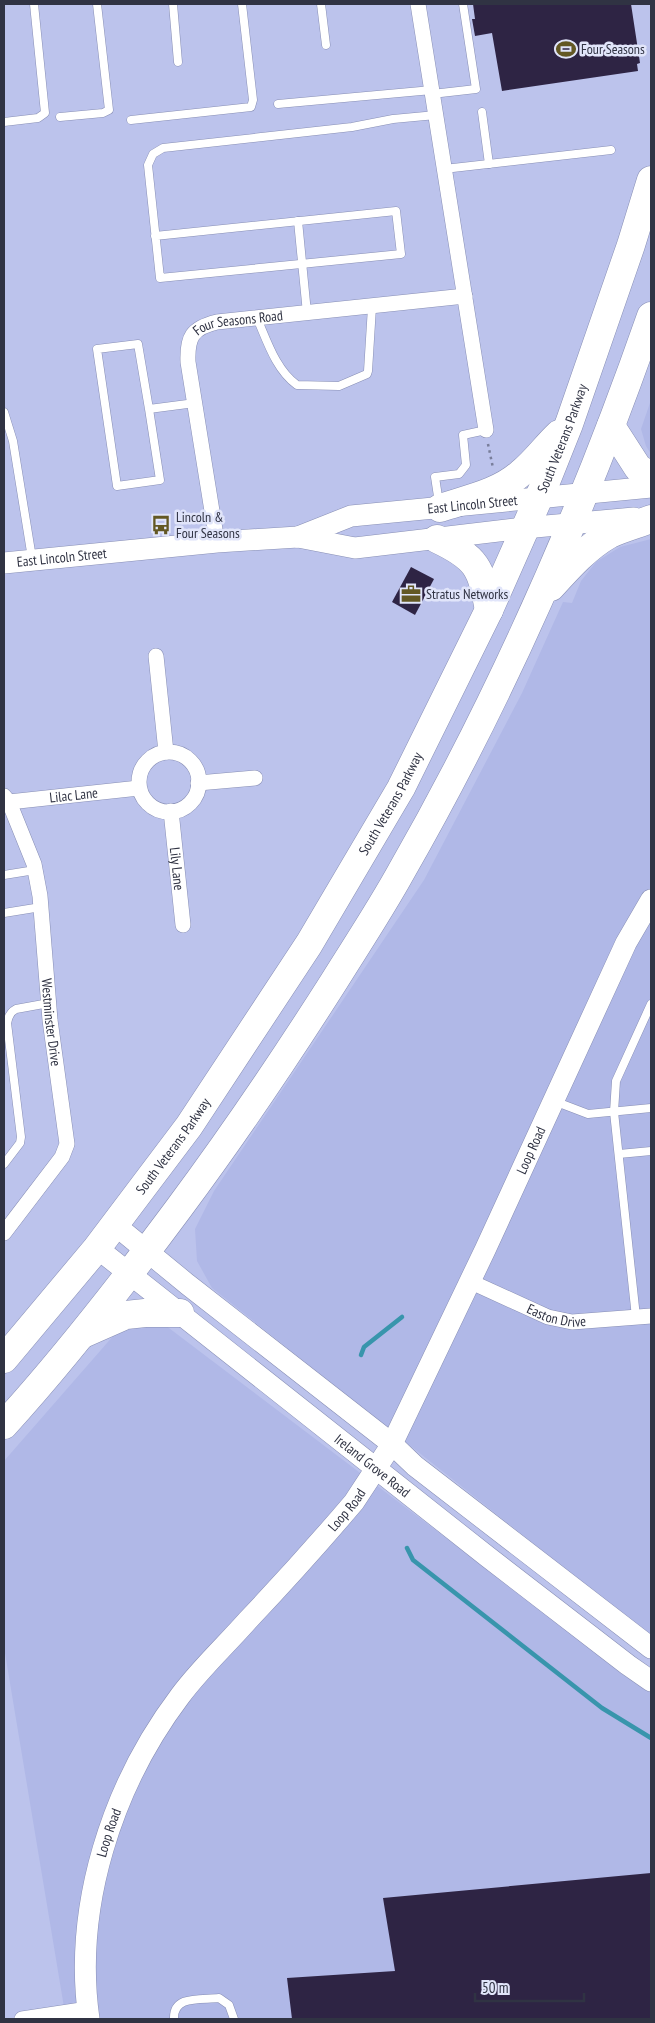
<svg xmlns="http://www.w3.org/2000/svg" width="655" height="2023" font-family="'PT Sans Narrow',sans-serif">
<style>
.built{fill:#b0b8e7}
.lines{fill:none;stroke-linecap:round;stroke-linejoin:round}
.stream{stroke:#3895ac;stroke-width:4.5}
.building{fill:#2e2444}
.lane-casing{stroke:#888fb5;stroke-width:9}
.street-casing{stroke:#888fb5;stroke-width:16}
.secondary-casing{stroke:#888fb5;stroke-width:22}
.highway-casing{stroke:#888fb5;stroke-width:29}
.path{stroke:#797e9b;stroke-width:2.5;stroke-dasharray:2.5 4;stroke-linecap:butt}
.lane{stroke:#fff;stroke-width:8}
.street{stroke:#fff;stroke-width:15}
.secondary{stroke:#fff;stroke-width:21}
.highway{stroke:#fff;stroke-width:28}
.labels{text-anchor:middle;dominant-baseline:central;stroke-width:5;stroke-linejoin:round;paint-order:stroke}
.poi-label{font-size:14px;fill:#303343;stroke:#e1e5fa;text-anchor:start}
.street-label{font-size:14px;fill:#303343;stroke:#e1e5fa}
</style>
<rect width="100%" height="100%" fill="#bcc3ec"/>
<g class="built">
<path d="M651,400V454L646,446L641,429Z"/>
<path d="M651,539V1637L212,1288L197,1261L195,1229L214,1191L424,880L522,693L563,602L572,603L581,581L596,562L620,547Z"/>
<path d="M161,1322L549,1616L623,1675L651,1692V2019H66L4,1647V1461L114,1335L135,1326Z"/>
</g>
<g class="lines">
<g class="stream">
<path d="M361,1355L364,1347L402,1317"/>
<path d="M407,1548L413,1560L602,1708L651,1738"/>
</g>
</g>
<g class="building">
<path d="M473,4H631L640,63L637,64L638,71L502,91L492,33L475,36L472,19H475Z"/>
<path d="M411,567L434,579L415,615L392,602Z"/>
<path d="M651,1873V2019H292L287,1978L395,1971L383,1898Z"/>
</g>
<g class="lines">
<defs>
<g id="lane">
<path d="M173,4L178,62"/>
<path d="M321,4L326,45"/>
<path d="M432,94L476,89L463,4"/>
<path d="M278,104L432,90"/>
<path d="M482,112L489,164"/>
<path d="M60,117L103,113L109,110L97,4"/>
<path d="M131,120L251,107L253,100L242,4"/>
<path d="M4,122L38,118L45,113L34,4"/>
<path d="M444,169L611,150"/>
<path d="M298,221L307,313"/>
<path d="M155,236L396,211L401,254L160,278L148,165L153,154L163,148L352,127L393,119L436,115"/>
<path d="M257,318C267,341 276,370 297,385L339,386L367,374L368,371L372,307"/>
<path d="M149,409L160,480L117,486L97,349L138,344L149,409L195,403"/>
<path d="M4,412L13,441L32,558"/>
<path d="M439,503L435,477L459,474L466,465L463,435L486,430"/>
<path d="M4,875L35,870"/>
<path d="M4,913L41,907"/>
<path d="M554,1101L588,1114L651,1108"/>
<path d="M619,1154L651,1151"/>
<path d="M4,1164L20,1143L21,1137L7,1023C8,1017 10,1012 16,1009L49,1003"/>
<path d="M636,1317L614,1112L616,1081L651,1004"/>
<path d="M174,2019C173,1995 200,2000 219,1998L229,2005L234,2019"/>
</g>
<g id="street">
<path d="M418,4L486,430"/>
<path id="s1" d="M217,542L188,362C187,337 192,328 217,322L465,296"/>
<path d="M156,656L166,752"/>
<circle cx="169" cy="782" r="30"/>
<path d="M198,783L255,778"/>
<path id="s2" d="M4,796L9,802L34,864L40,896L50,1020L67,1144L62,1157L4,1233"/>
<path id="s3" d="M9,802L139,788"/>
<path id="s4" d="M171,811L183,925"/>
<path id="s5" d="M469,1281L548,1317L572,1322L651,1316"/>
<path d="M22,2019L88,2009"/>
</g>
<g id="secondary">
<path id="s6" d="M298,537L351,516L651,487"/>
<path id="s7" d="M4,563L217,542L298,537L355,548L524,528L634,518"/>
<path d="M114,1224L187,1284L392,1444L415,1466L651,1648"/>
<path id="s8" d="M97,1248L488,1557L628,1665L651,1681"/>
<path id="s9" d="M89,2019C73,1907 112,1786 180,1696C200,1669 226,1645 248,1620C284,1582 320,1542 354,1502L392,1444L485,1250L626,943L651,900"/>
</g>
<g id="highway">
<path d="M611,426L638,468L651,476"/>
<path d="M440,508C467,499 499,493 521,473C535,462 546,446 559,434"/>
<path d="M437,539C477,558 481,567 489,610"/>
<path d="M551,587C569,567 587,547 610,534C623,528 638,524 651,519"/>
<path d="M83,1334L126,1315L145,1313H180"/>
<path id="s10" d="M4,1359L97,1248L189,1126L309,944L401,788L489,610L547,479L569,424L631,245L651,180"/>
<path d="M4,1425C67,1356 124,1282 179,1208C234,1134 284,1060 333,983C356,946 380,910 401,872C502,696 584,508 651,316"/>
</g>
</defs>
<use href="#lane" class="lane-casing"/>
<use href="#street" class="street-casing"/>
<use href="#secondary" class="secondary-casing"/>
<use href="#highway" class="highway-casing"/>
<path class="path" d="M488,444L493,468"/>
<use href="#lane" class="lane"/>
<use href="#street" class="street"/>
<use href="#secondary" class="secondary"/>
<use href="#highway" class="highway"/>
</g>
<defs>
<symbol id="stadium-bare" viewBox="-9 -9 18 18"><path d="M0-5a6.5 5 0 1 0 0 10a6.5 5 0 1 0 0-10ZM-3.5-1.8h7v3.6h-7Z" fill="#635824" stroke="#e1e5fa" stroke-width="2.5" paint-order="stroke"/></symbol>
<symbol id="bus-bare" viewBox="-9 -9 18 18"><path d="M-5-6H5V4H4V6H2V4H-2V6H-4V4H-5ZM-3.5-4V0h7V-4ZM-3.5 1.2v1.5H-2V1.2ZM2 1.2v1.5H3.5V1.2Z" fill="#635824" stroke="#e1e5fa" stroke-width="2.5" paint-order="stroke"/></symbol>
<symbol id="office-bare" viewBox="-9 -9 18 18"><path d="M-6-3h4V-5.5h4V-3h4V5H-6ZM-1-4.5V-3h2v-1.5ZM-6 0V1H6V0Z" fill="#635824" stroke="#e1e5fa" stroke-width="2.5" paint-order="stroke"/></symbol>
</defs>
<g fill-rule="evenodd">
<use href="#stadium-bare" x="552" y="35" width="28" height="28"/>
<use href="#bus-bare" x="147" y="511" width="28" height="28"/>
<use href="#office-bare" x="397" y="580" width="28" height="28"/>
</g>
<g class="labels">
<g class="poi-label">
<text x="581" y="49">Four Seasons</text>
<text x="176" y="517">Lincoln &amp;<tspan x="176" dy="16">Four Seasons</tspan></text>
<text x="426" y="594">Stratus Networks</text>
</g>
<g class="street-label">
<text stroke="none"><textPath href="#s1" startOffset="259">Four Seasons Road</textPath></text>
<text stroke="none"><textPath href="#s10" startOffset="1082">South Veterans Parkway</textPath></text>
<text stroke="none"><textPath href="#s6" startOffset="179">East Lincoln Street</textPath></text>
<text stroke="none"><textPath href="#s7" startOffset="58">East Lincoln Street</textPath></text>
<text stroke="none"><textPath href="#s3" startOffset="65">Lilac Lane</textPath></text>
<text stroke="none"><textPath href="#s10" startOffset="678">South Veterans Parkway</textPath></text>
<text stroke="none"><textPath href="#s4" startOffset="58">Lily Lane</textPath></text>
<text stroke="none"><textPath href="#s2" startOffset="234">Westminster Drive</textPath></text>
<text stroke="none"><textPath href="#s10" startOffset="272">South Veterans Parkway</textPath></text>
<text stroke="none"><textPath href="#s9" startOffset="999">Loop Road</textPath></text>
<text stroke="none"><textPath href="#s5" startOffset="95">Easton Drive</textPath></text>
<text stroke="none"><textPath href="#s8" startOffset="351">Ireland Grove Road</textPath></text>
<text stroke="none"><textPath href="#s9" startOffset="594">Loop Road</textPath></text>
<text stroke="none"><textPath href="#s9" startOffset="189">Loop Road</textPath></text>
</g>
</g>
<rect width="655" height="2023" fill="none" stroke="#303343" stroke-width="10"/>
<path d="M475 1993v8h109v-8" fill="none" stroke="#303343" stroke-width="2.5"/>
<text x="482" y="1993" font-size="15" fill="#303343" stroke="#e1e5fa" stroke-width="4" paint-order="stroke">50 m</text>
</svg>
